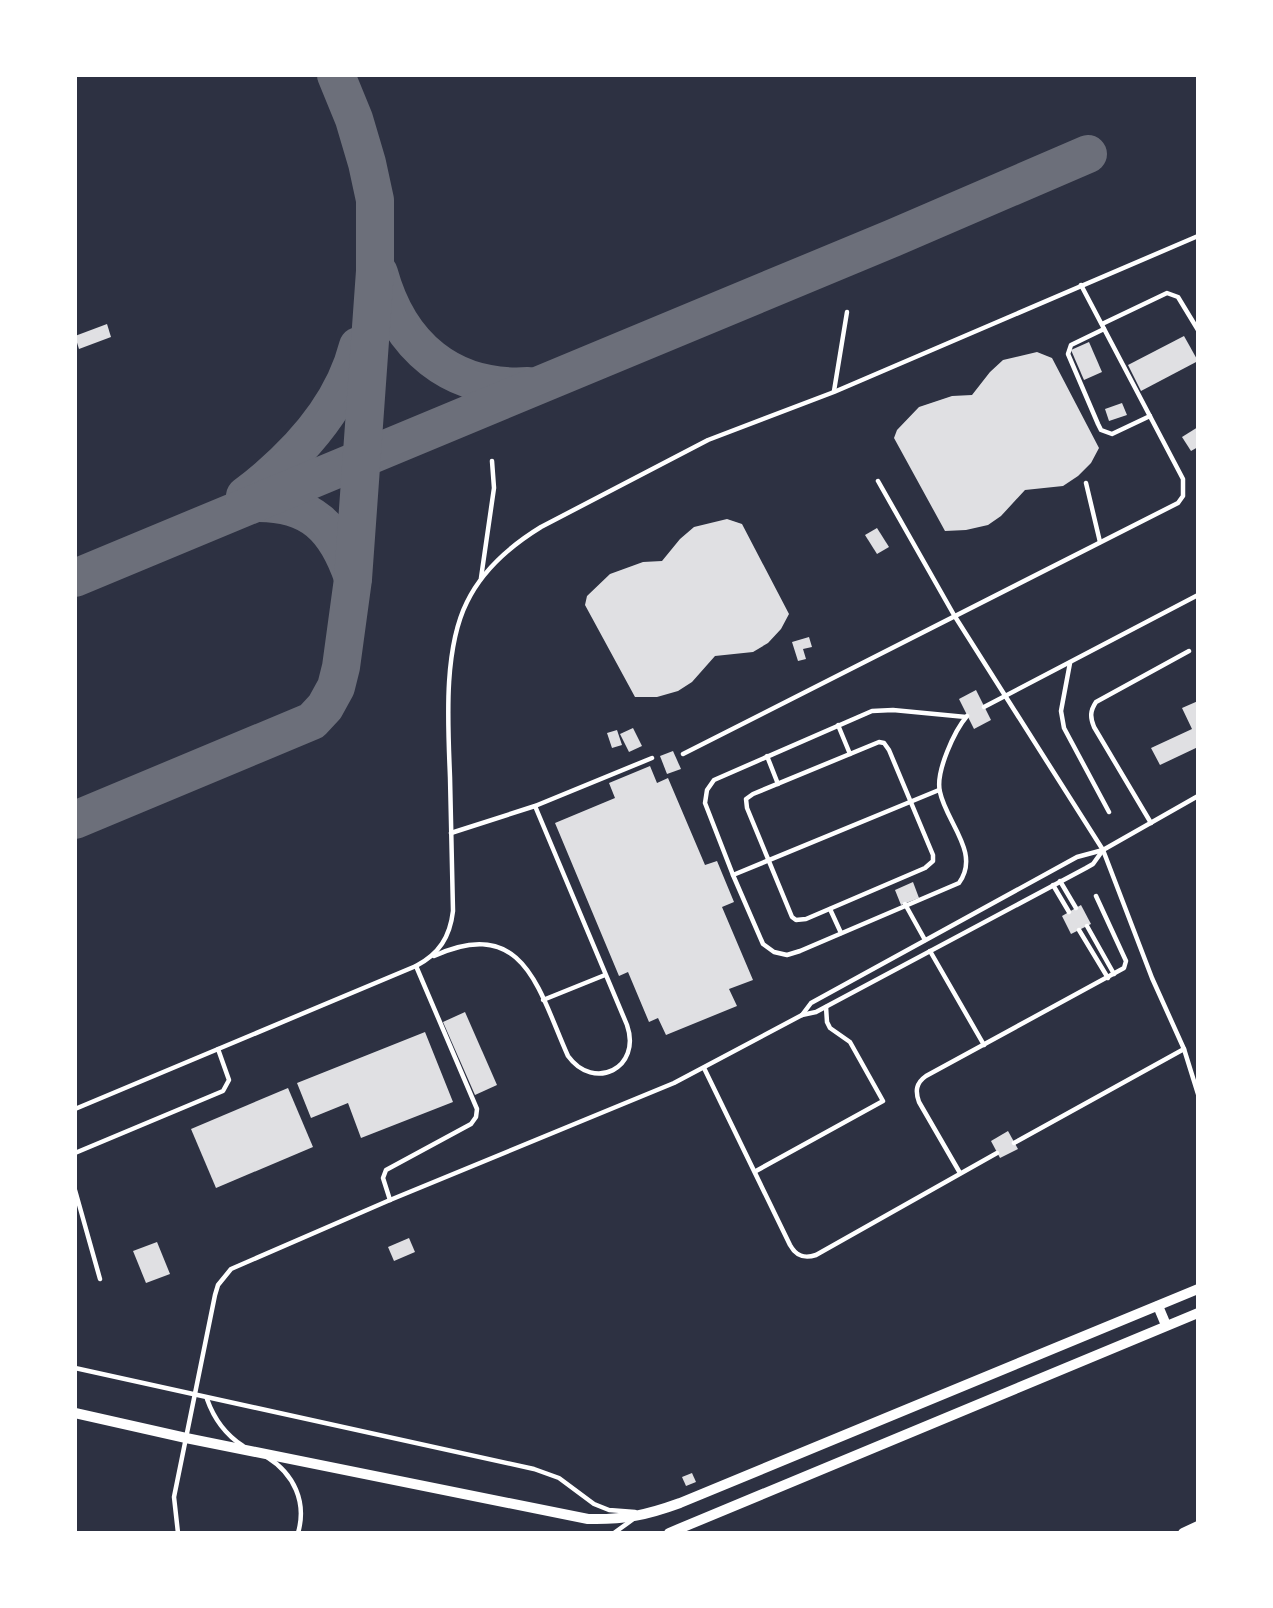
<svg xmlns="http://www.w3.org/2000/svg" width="1273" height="1608" font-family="Raleway,sans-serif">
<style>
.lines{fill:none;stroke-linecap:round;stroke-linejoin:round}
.taxiway{stroke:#6c6f7a;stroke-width:38}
.building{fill:#e0e0e3}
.service{stroke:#fff;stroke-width:4.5}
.tertiary{stroke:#fff;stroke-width:10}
.secondary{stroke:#fff;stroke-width:10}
</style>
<rect width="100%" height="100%" fill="#2d3142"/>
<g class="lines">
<g class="taxiway">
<path d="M379,273C399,346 451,391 528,386"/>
<path d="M245,496C295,458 342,409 358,346"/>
<path d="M256,503C311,502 336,528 353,578"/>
<path d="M75,578L893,238L1088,154"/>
<path d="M75,820L312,721L325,707L336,687L341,667L353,579L375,271V200L367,163L354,119L336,75"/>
</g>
</g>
<g class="building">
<path d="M107,324L111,337L79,349L75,336Z"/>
<path d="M1184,336L1198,361L1141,391L1128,365Z"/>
<path d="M1089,342L1102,372L1084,380L1071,350Z"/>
<path d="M1037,352L1052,358L1099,448L1091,463L1078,476L1063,486L1025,490L1001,516L988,525L966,530L945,531L894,438L897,430L919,407L952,396L972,395L990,372L1003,360Z"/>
<path d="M1122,403L1127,415L1109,421L1105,409Z"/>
<path d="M1198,427V447L1191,451L1182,437Z"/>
<path d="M727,519L742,524L789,614L781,629L768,643L753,652L715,656L692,682L678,691L657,697H635L585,605L587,596L610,574L643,562L662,561L680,539L694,527Z"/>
<path d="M877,528L889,547L877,554L865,535Z"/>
<path d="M809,637L812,647L803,649L806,659L798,661L792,642Z"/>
<path d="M976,690L991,720L974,729L959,699Z"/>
<path d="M1198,701V747L1160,765L1151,748L1192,729L1182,708Z"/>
<path d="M633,728L642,746L629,752L620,734Z"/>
<path d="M617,730L622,745L612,748L607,733Z"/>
<path d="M673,751L681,769L667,774L660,756Z"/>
<path d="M650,766L657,783L668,778L705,865L717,861L734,902L722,907L753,980L729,989L737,1006L666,1035L658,1018L649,1022L628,972L619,976L555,823L615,798L609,783Z"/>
<path d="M913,882L919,898L901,905L895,890Z"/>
<path d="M1081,905L1091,924L1071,934L1062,916Z"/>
<path d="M465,1012L497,1085L475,1095L443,1022Z"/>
<path d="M425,1032L453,1102L361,1138L348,1103L311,1118L297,1083Z"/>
<path d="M288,1088L313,1147L216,1188L191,1129Z"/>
<path d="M1008,1131L1018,1149L1000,1158L991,1141Z"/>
<path d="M409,1238L415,1252L394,1261L388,1247Z"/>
<path d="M157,1242L170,1274L146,1283L133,1251Z"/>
<path d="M692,1473L696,1482L686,1486L682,1477Z"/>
</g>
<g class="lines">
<g class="service">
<path d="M1102,324L1167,293L1178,297L1198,330"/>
<path d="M1104,329L1071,345L1068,354L1098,424L1101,430L1112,434L1150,416"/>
<path d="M834,391L847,312"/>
<path d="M878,481L954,615L1103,850L1152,978L1184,1049L1198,1094"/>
<path d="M1086,483L1100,542"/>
<path d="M481,578L494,488L492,461"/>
<path d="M1070,663L1061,711L1064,728L1109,812"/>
<path d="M984,707L1198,595"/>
<path d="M966,717L893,710L872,711L714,780L707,790L705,803L733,875L763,944L774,952L787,955L800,951L959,883C981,853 946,822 940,792C935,772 955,730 967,716"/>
<path d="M838,725L850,754"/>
<path d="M879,742L884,743L889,750L933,855V861L925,868L806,919L796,920L792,917L747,808L746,799L753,794Z"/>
<path d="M683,754L1178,503L1183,496V479L1081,285"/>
<path d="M767,756L778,784"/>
<path d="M1151,823L1094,727C1090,717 1090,711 1096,702L1189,651"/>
<path d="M451,833L535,806L652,758"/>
<path d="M733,875L939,790"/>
<path d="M1060,881L1076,908"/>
<path d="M1053,885L1069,912"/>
<path d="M905,904L925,940"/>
<path d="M830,909L841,933"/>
<path d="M1087,926L1114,974"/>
<path d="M1079,930L1108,978"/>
<path d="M930,951L984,1045"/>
<path d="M434,956C525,914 539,992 568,1056C594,1092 642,1068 627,1025L535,806"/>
<path d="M543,1000L605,975"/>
<path d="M802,1015L811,1003L1077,857L1103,850L1198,796"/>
<path d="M704,1068L790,1245C796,1256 804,1259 816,1255L997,1153"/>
<path d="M75,1109L416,966C439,954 450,937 453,911C452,867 451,822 450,777C448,725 443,650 467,602C483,569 510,546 541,527L708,440L834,392L1198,236"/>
<path d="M1014,1143L1184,1049"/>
<path d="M75,1153L223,1091L229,1080L218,1049"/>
<path d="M756,1171L883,1101L850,1042L830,1028L827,1022L826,1007"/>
<path d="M960,1173L919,1102C915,1091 916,1083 926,1076L1124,968L1126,961L1096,896"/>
<path d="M75,1190L100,1279"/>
<path d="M390,1200L383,1178L386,1170L471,1124L476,1117L477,1109L416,966"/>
<path d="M75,1368L534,1469L559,1478L594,1504L609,1510L635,1512"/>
<path d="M207,1399C214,1419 226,1435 243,1446"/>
<path d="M267,1457C294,1474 307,1502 298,1533"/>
<path d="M178,1533L174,1497L215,1295L218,1285L231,1269L390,1200L674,1083L802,1015L816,1012L1086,868L1093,864L1103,850"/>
<path d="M614,1533L632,1520"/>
</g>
<g class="tertiary">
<path d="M1158,1306L1166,1325"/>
<path d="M75,1413L186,1438L588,1519C624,1520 647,1515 680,1503L1198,1289"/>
<path d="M669,1533L1198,1313"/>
</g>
<path class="secondary" d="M1183,1533L1198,1526"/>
</g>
<rect width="1273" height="1608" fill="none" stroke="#ffffff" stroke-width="154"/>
</svg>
